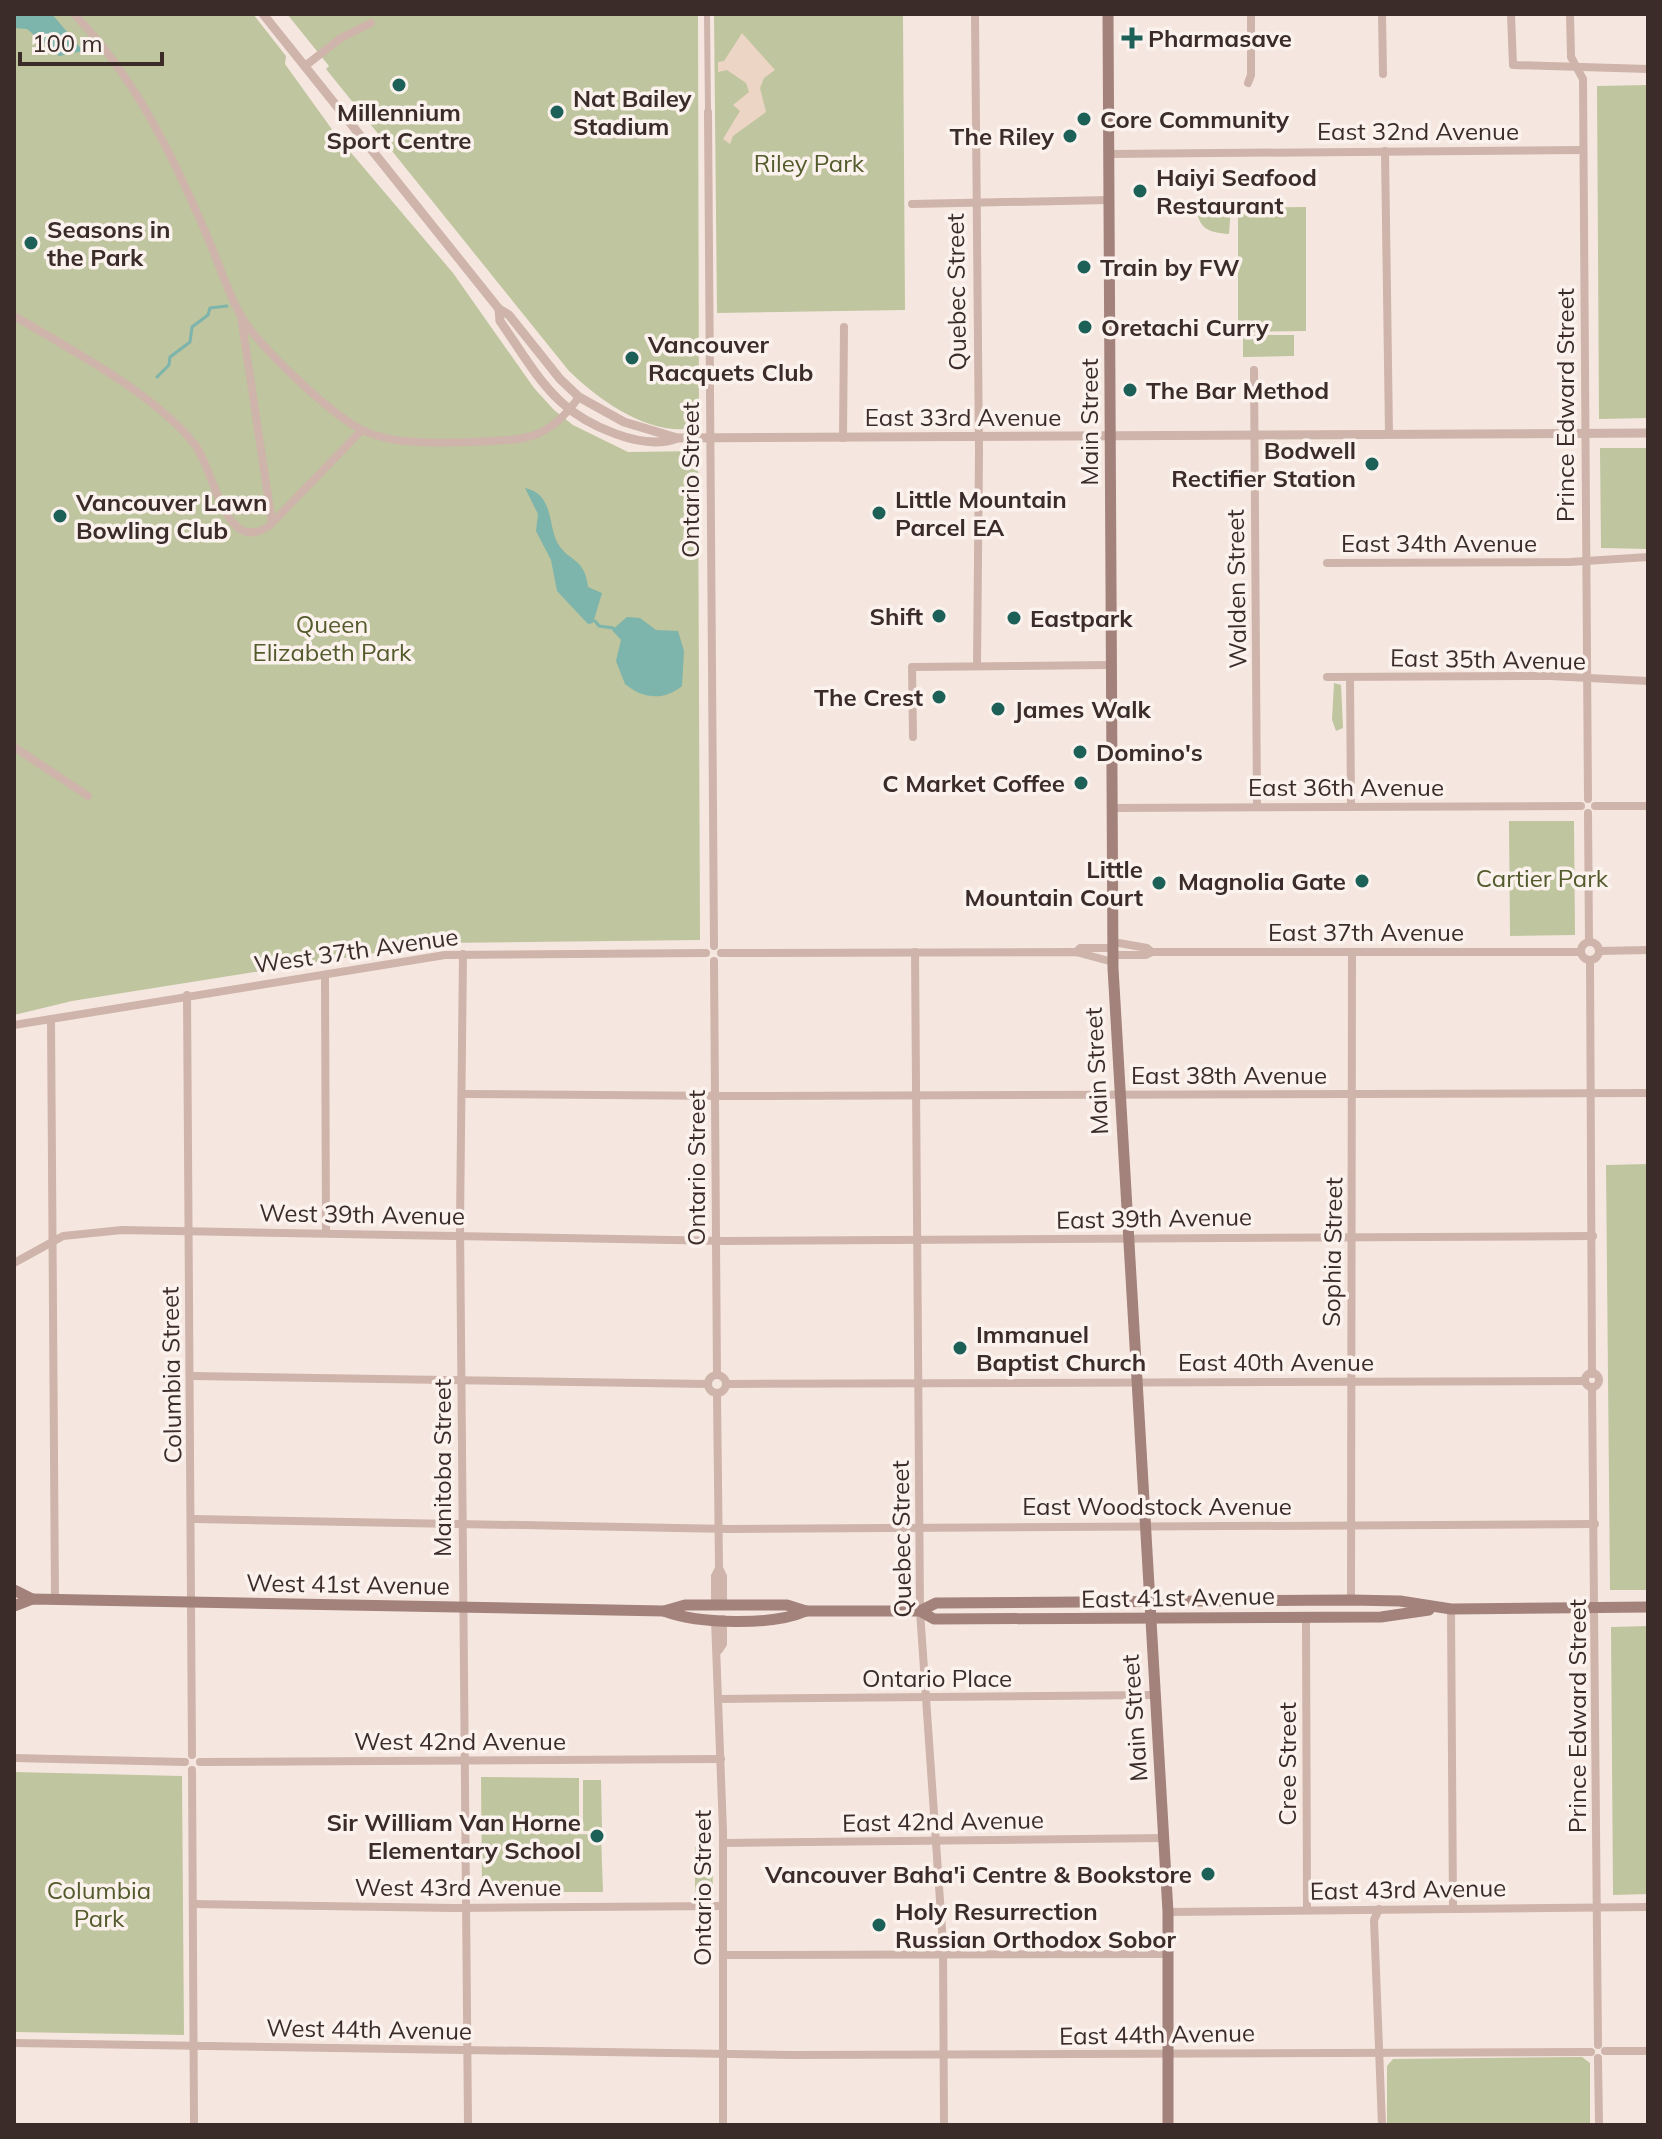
<svg xmlns="http://www.w3.org/2000/svg" width="1662" height="2139" font-family="Mulish,sans-serif">
<style>
.green{fill:#bfc59e}
.plaza{fill:#edd5c6}
.water{fill:#7db4ac}
.lines{fill:none;stroke-linecap:round;stroke-linejoin:round}
.stream{stroke:#7db4ac;stroke-width:3}
.pedestrian{stroke:#ceb4aa;stroke-width:6}
.minor{stroke:#ceb4aa;stroke-width:8}
.tertiary{stroke:#ceb4aa;stroke-width:9}
.secondary{stroke:#a2827b;stroke-width:11}
.poi-dot{fill:#1c6058;stroke:#fbf2ed;stroke-width:3}
.labels{text-anchor:middle;dominant-baseline:central;stroke-width:7;stroke-linejoin:round;paint-order:stroke}
.poi-label{font-size:24px;font-weight:bold;fill:#3b2c2a;stroke:#fbf2ed;text-anchor:start}
.street-label{font-size:24px;fill:#3b2c2a;stroke:#fbf2ed}
.park-label{font-size:24px;fill:#535b2c;stroke:#fbf2ed}
</style>
<rect width="100%" height="100%" fill="#f5e7e0"/>
<g class="green">
<path d="M14,14H253L286,56L285,64L336,135L453,273L534,388L554,410L573,425L628,452L698,451L700,940L438,943L72,1001L14,1015Z"/>
<path d="M287,14H698L699,427C653,439 601,402 569,371L326,69L329,66Z"/>
<path d="M714,14H903L905,310L717,313Z"/>
<path d="M1648,85V418L1599,419L1597,86Z"/>
<path d="M1197,203L1231,207L1229,234C1207,233 1196,227 1197,203Z"/>
<path d="M1306,207V331L1238,332V208Z"/>
<path d="M1243,335H1294V356L1243,357Z"/>
<path d="M1600,448H1648V549L1601,548Z"/>
<path d="M1334,683L1341,685L1343,728L1336,731L1332,720Z"/>
<path d="M1509,821H1574L1575,935L1510,936Z"/>
<path d="M1648,1164V1590H1610L1606,1165Z"/>
<path d="M1648,1626V1894L1613,1895L1611,1627Z"/>
<path d="M14,1772L182,1776L184,2035L14,2032Z"/>
<path d="M481,1777L579,1778V1834L601,1835L603,1892H482Z"/>
<path d="M583,1780H601L602,1831H583Z"/>
<path d="M695,1847H712L713,1892H695Z"/>
<path d="M1582,2057L1590,2063V2125H1387V2066L1393,2059Z"/>
</g>
<path class="plaza" d="M742,33L775,70L764,78L760,88L766,112L733,136L730,144L723,139L740,111L733,105L749,92L746,83L727,70L718,72V62L724,61Z"/>
<g class="water">
<path d="M14,14H52L83,51L59,56L27,29L14,28Z"/>
<path d="M525,488C552,494 548,519 556,540C566,562 585,556 588,587L602,593L593,623L588,624L557,591L551,560L536,531L538,514Z"/>
<path d="M627,617L640,618L656,630L678,631L684,651L682,686C664,701 643,699 625,684L616,661L621,640L612,630Z"/>
</g>
<g class="lines">
<g class="stream">
<path d="M157,377L169,365L170,357L190,342L192,327L208,315L210,308L227,306"/>
<path d="M595,621L599,626L613,628"/>
</g>
<path class="pedestrian" d="M707,14L708,112"/>
<g class="minor">
<path d="M74,14C135,77 173,156 207,236C218,261 226,289 240,314C256,344 330,414 362,430C393,445 435,443 469,442C523,439 545,444 579,397"/>
<path d="M975,14L979,452L977,666"/>
<path d="M1382,14L1383,74"/>
<path d="M1511,14L1513,65L1648,69"/>
<path d="M1570,14L1571,57L1583,79L1588,799"/>
<path d="M305,66L341,38L371,23"/>
<path d="M1248,83L1251,75V14"/>
<path d="M708,112L714,946"/>
<path d="M1385,151L1389,434"/>
<path d="M1109,154L1583,150"/>
<path d="M912,204L1109,200"/>
<path d="M14,316C70,349 155,394 195,445C215,471 224,556 269,526L362,430"/>
<path d="M241,316L272,523"/>
<path d="M1254,370L1257,807"/>
<path d="M843,438L844,327"/>
<path d="M1327,563L1570,562L1648,557"/>
<path d="M1327,677L1550,676L1648,681"/>
<path d="M1350,677L1351,807"/>
<path d="M913,737L912,667L1111,665"/>
<path d="M14,747L88,796"/>
<path d="M1595,806H1648"/>
<path d="M1112,808L1581,806"/>
<path d="M1588,813L1589,942"/>
<circle cx="1590" cy="951" r="9"/>
<path d="M1113,942L1147,948L1152,952"/>
<path d="M1599,951L1648,950"/>
<path d="M915,952L920,1611L943,1944L944,2125"/>
<path d="M1076,952L1080,948H1113"/>
<path d="M721,953L1076,952L1113,962"/>
<path d="M463,954L460,1223L468,2125"/>
<path d="M1113,955H1146L1152,952H1581"/>
<path d="M1590,960L1592,1374"/>
<path d="M714,961L717,1375"/>
<path d="M325,975L326,1233"/>
<path d="M187,995L192,1755"/>
<path d="M51,1019L55,1600"/>
<path d="M14,1025L445,955L706,953"/>
<path d="M463,1094L728,1096L1648,1093"/>
<path d="M14,1263L63,1236L122,1230L727,1241L1593,1236"/>
<circle cx="1592" cy="1380" r="7"/>
<circle cx="717" cy="1384" r="9"/>
<path d="M192,1376L708,1384"/>
<path d="M726,1384L1585,1381"/>
<path d="M1592,1387L1598,2045"/>
<path d="M193,1519L730,1529L1595,1524"/>
<path d="M719,1568L723,1576V1605"/>
<path d="M1351,1600L1352,952"/>
<path d="M715,1605V1576L719,1568L717,1393"/>
<path d="M1451,1609L1453,1909"/>
<path d="M1306,1618L1307,1910"/>
<path d="M715,1620L723,1831V2125"/>
<path d="M719,1650L723,1644V1619"/>
<path d="M719,1699L1154,1695"/>
<path d="M14,1758L185,1762"/>
<path d="M200,1762L721,1759"/>
<path d="M192,1770L194,2125"/>
<path d="M723,1843L1164,1838"/>
<path d="M194,1904L454,1908L723,1906"/>
<path d="M1379,1909L1374,1920L1382,2125"/>
<path d="M1168,1912L1648,1907"/>
<path d="M723,1955L1168,1954"/>
<path d="M14,2043L792,2055L1591,2052"/>
<path d="M1605,2051H1648"/>
<path d="M1598,2058L1599,2125"/>
</g>
<g class="tertiary">
<path d="M263,14L499,309L509,315L560,379L579,397L624,422L677,438"/>
<path d="M499,309L500,321C519,348 537,380 561,402C586,425 643,452 677,438L1648,433"/>
</g>
<g class="secondary">
<path d="M1108,14L1113,968L1168,1912V2125"/>
<path d="M14,1590L32,1599"/>
<path d="M14,1606L32,1599L664,1611L685,1605H787L806,1611H920L936,1603L1351,1600L1400,1601L1451,1609L1648,1607"/>
<path d="M664,1611C699,1624 772,1626 806,1611"/>
<path d="M920,1611L934,1619L1381,1617L1429,1610"/>
</g>
</g>
<g class="poi-dot">
<path d="M1128 26h8v8h8v8h-8v8h-8v-8h-8v-8h8z"/>
<circle cx="399" cy="85" r="8"/>
<circle cx="557" cy="112" r="8"/>
<circle cx="1084" cy="119" r="8"/>
<circle cx="1070" cy="136" r="8"/>
<circle cx="1140" cy="191" r="8"/>
<circle cx="31" cy="243" r="8"/>
<circle cx="1084" cy="267" r="8"/>
<circle cx="1085" cy="327" r="8"/>
<circle cx="632" cy="358" r="8"/>
<circle cx="1130" cy="390" r="8"/>
<circle cx="1372" cy="464" r="8"/>
<circle cx="879" cy="513" r="8"/>
<circle cx="60" cy="516" r="8"/>
<circle cx="939" cy="616" r="8"/>
<circle cx="1014" cy="618" r="8"/>
<circle cx="939" cy="697" r="8"/>
<circle cx="998" cy="709" r="8"/>
<circle cx="1080" cy="752" r="8"/>
<circle cx="1081" cy="783" r="8"/>
<circle cx="1362" cy="881" r="8"/>
<circle cx="1159" cy="883" r="8"/>
<circle cx="960" cy="1348" r="8"/>
<circle cx="597" cy="1836" r="8"/>
<circle cx="1208" cy="1874" r="8"/>
<circle cx="879" cy="1925" r="8"/>
</g>
<g class="labels">
<g class="poi-label">
<text x="1148" y="38">Pharmasave</text>
<text x="573" y="98">Nat Bailey<tspan x="573" dy="28">Stadium</tspan></text>
<text x="399" y="112" text-anchor="middle">Millennium<tspan x="399" dy="28">Sport Centre</tspan></text>
<text x="1100" y="119">Core Community</text>
<text x="1054" y="136" text-anchor="end">The Riley</text>
<text x="1156" y="177">Haiyi Seafood<tspan x="1156" dy="28">Restaurant</tspan></text>
<text x="47" y="229">Seasons in<tspan x="47" dy="28">the Park</tspan></text>
<text x="1100" y="267">Train by FW</text>
<text x="1101" y="327">Oretachi Curry</text>
<text x="648" y="344">Vancouver<tspan x="648" dy="28">Racquets Club</tspan></text>
<text x="1146" y="390">The Bar Method</text>
<text x="1356" y="450" text-anchor="end">Bodwell<tspan x="1356" dy="28">Rectifier Station</tspan></text>
<text x="895" y="499">Little Mountain<tspan x="895" dy="28">Parcel EA</tspan></text>
<text x="76" y="502">Vancouver Lawn<tspan x="76" dy="28">Bowling Club</tspan></text>
<text x="923" y="616" text-anchor="end">Shift</text>
<text x="1030" y="618">Eastpark</text>
<text x="923" y="697" text-anchor="end">The Crest</text>
<text x="1014" y="709">James Walk</text>
<text x="1096" y="752">Domino's</text>
<text x="1065" y="783" text-anchor="end">C Market Coffee</text>
<text x="1143" y="869" text-anchor="end">Little<tspan x="1143" dy="28">Mountain Court</tspan></text>
<text x="1346" y="881" text-anchor="end">Magnolia Gate</text>
<text x="976" y="1334">Immanuel<tspan x="976" dy="28">Baptist Church</tspan></text>
<text x="581" y="1822" text-anchor="end">Sir William Van Horne<tspan x="581" dy="28">Elementary School</tspan></text>
<text x="1192" y="1874" text-anchor="end">Vancouver Baha'i Centre &amp; Bookstore</text>
<text x="895" y="1911">Holy Resurrection<tspan x="895" dy="28">Russian Orthodox Sobor</tspan></text>
</g>
<g class="street-label">
<text x="1418" y="131">East 32nd Avenue</text>
<text transform="translate(956 292) rotate(-91)">Quebec Street</text>
<text transform="translate(1565 405) rotate(-90)">Prince Edward Street</text>
<text x="963" y="417">East 33rd Avenue</text>
<text transform="translate(1089 422) rotate(-90)">Main Street</text>
<text transform="translate(690 480) rotate(-90)">Ontario Street</text>
<text x="1439" y="543">East 34th Avenue</text>
<text transform="translate(1236 589) rotate(-91)">Walden Street</text>
<text transform="translate(1488 659) rotate(1)">East 35th Avenue</text>
<text x="1346" y="787">East 36th Avenue</text>
<text x="1366" y="932">East 37th Avenue</text>
<text transform="translate(356 950) rotate(-8)">West 37th Avenue</text>
<text transform="translate(1096 1071) rotate(-93)">Main Street</text>
<text x="1229" y="1075">East 38th Avenue</text>
<text transform="translate(696 1168) rotate(-90)">Ontario Street</text>
<text transform="translate(362 1214) rotate(1)">West 39th Avenue</text>
<text transform="translate(1154 1218) rotate(-1)">East 39th Avenue</text>
<text transform="translate(1332 1252) rotate(-89)">Sophia Street</text>
<text x="1276" y="1362">East 40th Avenue</text>
<text transform="translate(171 1375) rotate(-91)">Columbia Street</text>
<text transform="translate(442 1468) rotate(-90)">Manitoba Street</text>
<text x="1157" y="1506">East Woodstock Avenue</text>
<text transform="translate(901 1539) rotate(-91)">Quebec Street</text>
<text transform="translate(348 1584) rotate(1)">West 41st Avenue</text>
<text transform="translate(1178 1597) rotate(-1)">East 41st Avenue</text>
<text x="937" y="1678">Ontario Place</text>
<text transform="translate(1577 1716) rotate(-90)">Prince Edward Street</text>
<text transform="translate(1134 1718) rotate(-94)">Main Street</text>
<text x="460" y="1741">West 42nd Avenue</text>
<text transform="translate(1287 1764) rotate(-90)">Cree Street</text>
<text transform="translate(943 1821) rotate(-1)">East 42nd Avenue</text>
<text x="458" y="1887">West 43rd Avenue</text>
<text transform="translate(702 1888) rotate(-90)">Ontario Street</text>
<text transform="translate(1408 1889) rotate(-1)">East 43rd Avenue</text>
<text transform="translate(369 2029) rotate(1)">West 44th Avenue</text>
<text transform="translate(1157 2034) rotate(-1)">East 44th Avenue</text>
</g>
<g class="park-label">
<text x="809" y="163">Riley Park</text>
<text x="332" y="624">Queen<tspan x="332" dy="28">Elizabeth Park</tspan></text>
<text x="1542" y="878">Cartier Park</text>
<text x="99" y="1890">Columbia<tspan x="99" dy="28">Park</tspan></text>
</g>
</g>
<rect width="1662" height="2139" fill="none" stroke="#3b2c2a" stroke-width="32"/>
<path d="M20 52v12h142v-12" fill="none" stroke="#3b2c2a" stroke-width="4"/>
<text x="32" y="52" font-size="24" fill="#3b2c2a" stroke="#fbf2ed" stroke-width="6" paint-order="stroke">100 m</text>
</svg>
